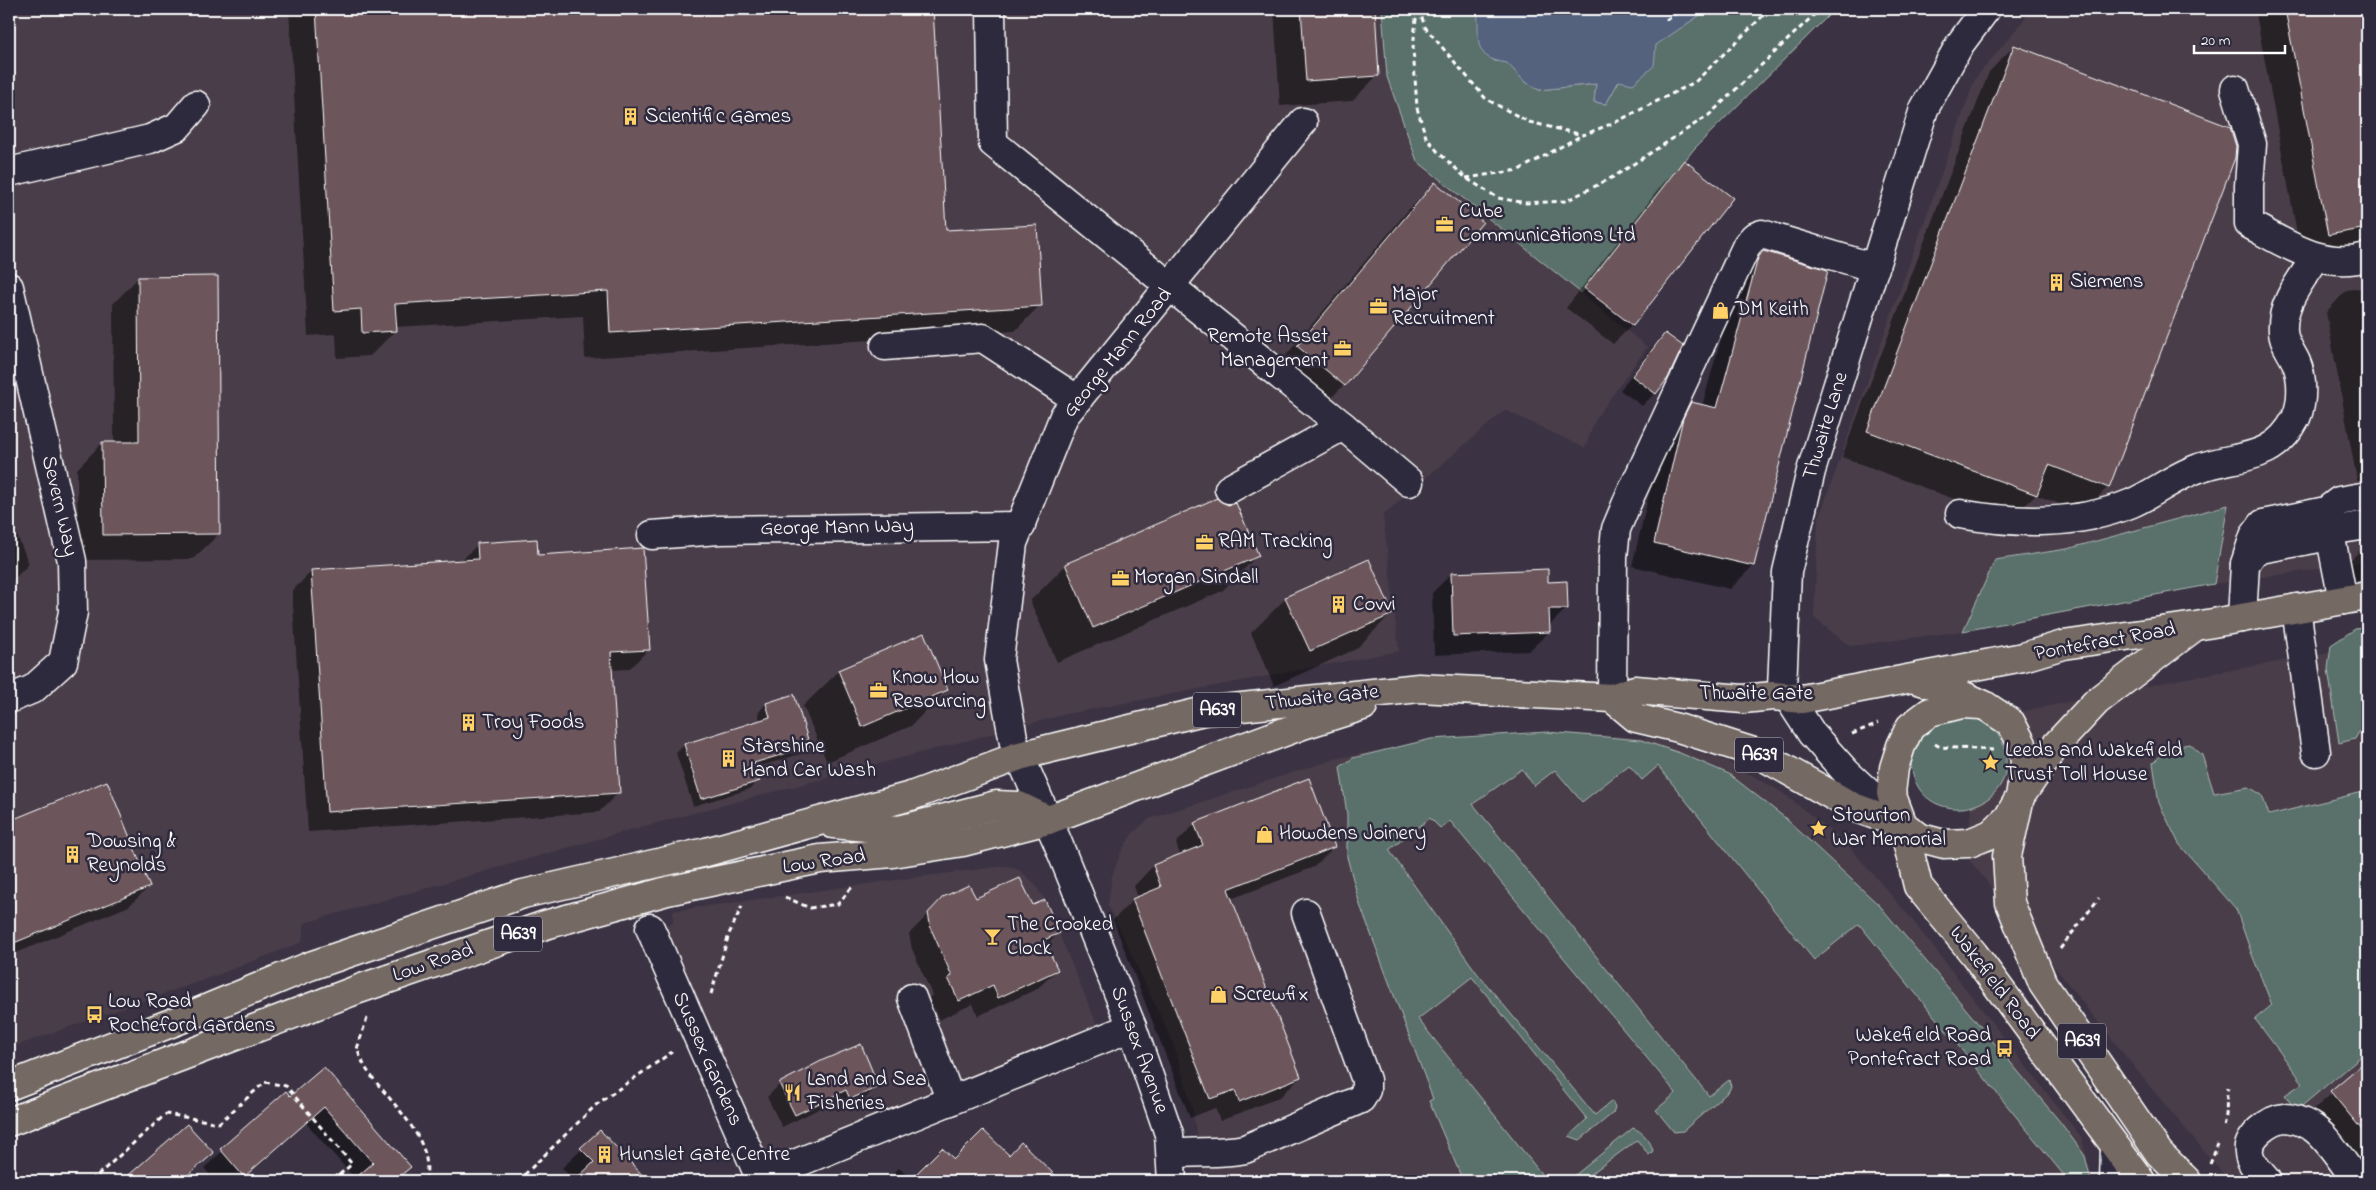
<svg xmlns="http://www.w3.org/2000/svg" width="2376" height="1190" font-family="'Indie Flower',sans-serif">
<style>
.built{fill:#4a3e4a}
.green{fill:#5a706a;stroke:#acb8b4}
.water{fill:#55627e;stroke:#99a1b2}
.shadow{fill:#0007}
.building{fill:#6c565b;stroke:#fff}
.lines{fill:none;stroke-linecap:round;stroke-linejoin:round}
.minor-casing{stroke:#fff;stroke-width:31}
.major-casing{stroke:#fff;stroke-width:31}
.path{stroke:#fff;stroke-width:3;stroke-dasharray:5 4;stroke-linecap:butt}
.minor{stroke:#2f2a3d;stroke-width:28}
.major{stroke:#756964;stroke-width:28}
.labels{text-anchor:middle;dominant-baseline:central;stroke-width:5;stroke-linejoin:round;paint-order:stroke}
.shield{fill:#2f2a3d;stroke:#c1bfc5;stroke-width:1}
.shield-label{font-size:20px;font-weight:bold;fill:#fff}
.poi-label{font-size:21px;fill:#fff;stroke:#2f2a3d;text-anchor:start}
.street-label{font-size:21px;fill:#fff;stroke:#2f2a3d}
</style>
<rect width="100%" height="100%" fill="#3b3343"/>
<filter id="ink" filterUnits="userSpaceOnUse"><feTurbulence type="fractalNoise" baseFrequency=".02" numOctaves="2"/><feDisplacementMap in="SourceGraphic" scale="10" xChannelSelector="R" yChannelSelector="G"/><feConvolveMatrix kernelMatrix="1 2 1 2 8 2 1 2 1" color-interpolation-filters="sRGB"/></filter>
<g filter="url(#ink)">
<g class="built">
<path d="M9,9H1382L1387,78L1488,217L1647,347L1596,418L1585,448L1505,410L1383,515L1399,651L1066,714L626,831L304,923L302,942L217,975L9,1048Z"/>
<path d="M2033,9H2367V562L2214,584L2228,506L2067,549L1995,560L1963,631L1850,646L1814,618L1818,521L1975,79Z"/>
<path d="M2367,646V1181H2229L2143,1078L1968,858L1975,721L2187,678Z"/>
<path d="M1568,733L1657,739L1726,761L1780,791L1844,841L1909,916L2081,1137L2090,1169V1181H1205L1192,1108L1173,1043L1108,905L1112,876L1121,852L1133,833L1149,819L1339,758L1428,741Z"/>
<path d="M1006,866L1019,870L1033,882L1045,900L1103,1039L760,1178L650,928L673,923V911L903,879Z"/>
</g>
<g class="green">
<path d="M1382,9H1477L1494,61L1507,62L1524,81L1539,90L1596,84L1594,102L1606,104L1619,81L1655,45L1709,9H1835L1694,149L1581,293L1417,161L1387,77Z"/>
<path d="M2228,505L2214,584L1963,631L1995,560L2067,549Z"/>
<path d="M2367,627V718L2355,739L2339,743L2328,669L2331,645L2355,629Z"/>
<path d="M1976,716C1994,727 2006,739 2006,761C2008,815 1926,827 1913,774C1911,766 1909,756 1912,748C1916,739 1924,731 1930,723Z"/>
<path d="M1547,732L1641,740L1680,753L1729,774L1784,817L1880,906L2061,1123L2085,1156L2091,1181H2065L2067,1179L1859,924L1814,960L1658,766L1642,780L1629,765L1582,802L1555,770L1534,786L1522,769L1473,804L1709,1096L1729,1080L1731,1086L1729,1091L1683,1131L1674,1132L1656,1110L1676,1093L1450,821L1440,828L1430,818L1389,850L1477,973L1595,1115L1612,1101L1615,1107L1613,1113L1580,1140L1569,1136L1587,1119L1472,977L1418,1019L1547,1181H1463L1429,1101L1433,1099L1360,905L1347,857V814L1340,767L1353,758L1431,739Z"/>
<path d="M2190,744L2202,755L2214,793L2249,787L2262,795L2269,815L2367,791V1051L2296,1111L2285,1095L2303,1083L2255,1019L2272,1005L2251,952L2236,909L2179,844L2159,803L2153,763L2170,747Z"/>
<path d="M1633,1128C1642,1131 1651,1141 1653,1151L1649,1155L1637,1140L1581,1181H1568Z"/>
</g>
<path class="water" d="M1477,9H1709L1656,45L1654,66L1633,84L1619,81L1606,104L1594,102L1596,84L1539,90L1524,81L1507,63C1469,58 1481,37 1477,9Z"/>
<g class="shadow">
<path d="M289,9H931L945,232L1040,305L1015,331L585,358L583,316L395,327V331L370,356L337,358L336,334L308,336Z"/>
<path d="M1274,9H1374L1377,76L1352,101L1280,106Z"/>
<path d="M2255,9H2367V248L2302,260Z"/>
<path d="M2014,46L2108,487L2083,513L2036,495L2010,520L1842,457L1989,72Z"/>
<path d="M1684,161L1632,325L1613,344L1566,308L1665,181Z"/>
<path d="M1435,184L1481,222L1344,385L1318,411L1272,372L1409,209Z"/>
<path d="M1763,252L1753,566L1730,589L1632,566L1661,443L1668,426L1691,403L1702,406L1738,278Z"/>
<path d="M138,278L219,534L193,559L78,560L77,469L102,443H114L113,304Z"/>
<path d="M2367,287V579L2351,582L2347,563L2361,550L2362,545L2358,536L2361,516L2357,507L2359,491L2326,312L2347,290Z"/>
<path d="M1665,334L1655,393L1642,406L1620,390L1652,347Z"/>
<path d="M9,516L29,564L9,584Z"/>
<path d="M478,544L537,557L649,649L629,669L610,670L618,793L599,812L308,832L292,591L312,571L461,561Z"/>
<path d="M1257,556L1222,591L1057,662L1030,601L1066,565Z"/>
<path d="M1451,574L1567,608L1549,626V632L1529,651L1434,655L1432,593Z"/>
<path d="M1286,598L1392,613L1356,649L1274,686L1251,633Z"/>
<path d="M839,671L946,690L911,726L827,762L803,706Z"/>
<path d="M794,696L808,745L800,754L754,768L758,780L750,789L693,806L676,753L684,745L761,722L758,713L766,704Z"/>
<path d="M106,782L149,887L129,906L9,956V822Z"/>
<path d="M1195,824L1334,847L1314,867L1231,899L1300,1077L1280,1097L1220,1121L1215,1108L1190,1118L1113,920L1133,900L1138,898L1134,886L1153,866L1180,855L1176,843Z"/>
<path d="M944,898L1032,907L1059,933L1046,946L1057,970L1037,989L978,1016L973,1004L939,1020L929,998L932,995L912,949L909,934Z"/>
<path d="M2367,1062V1180L2311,1112Z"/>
<path d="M324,1069L409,1166L394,1181H354L356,1180L306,1123L240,1181H215L204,1168L286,1093L290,1098Z"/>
<path d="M780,1084L877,1086L864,1100L837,1111L833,1102L782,1127L767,1097Z"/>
<path d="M187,1125L212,1153L199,1166L182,1181H124Z"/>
<path d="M600,1132L646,1181H574L562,1168Z"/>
<path d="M1021,1144L1059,1181H984L989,1177L987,1175L981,1181H885L899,1168L912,1180L954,1161L1008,1156Z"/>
</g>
<g class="building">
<path d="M316,9H933L946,230L1037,225L1042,306L610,333L608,291L395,304L397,331L362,333L361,309L334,311Z"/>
<path d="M1301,9H1375L1379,76L1306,81Z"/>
<path d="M2285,9H2367V228L2328,235Z"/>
<path d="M2014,45L2230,127L2236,146L2235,158L2109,488L2049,465L2037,495L1867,431Z"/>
<path d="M1684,160L1733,198L1633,326L1584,288Z"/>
<path d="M1435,182L1483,222L1345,386L1297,346Z"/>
<path d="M1763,251L1828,270L1754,566L1654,543L1683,418L1691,402L1717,408L1758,258Z"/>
<path d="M218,276L220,534L103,535L102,442H139L138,277Z"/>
<path d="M1665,333L1683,346L1668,378L1656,394L1632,376Z"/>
<path d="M1217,498L1228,505L1236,503L1259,556L1093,628L1065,564Z"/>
<path d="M537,539L538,555L643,548L650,650L611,652L620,793L327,812L311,570L478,559L477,543Z"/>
<path d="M1369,559L1393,614L1310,651L1285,597Z"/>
<path d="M1548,569V582L1567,581L1568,609H1549L1550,632L1453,636L1451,573Z"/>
<path d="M924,633L948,690L862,727L838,670Z"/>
<path d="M794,694L810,746L754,763L760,781L701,799L684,744L770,717L766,703Z"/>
<path d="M1309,778L1335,847L1228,889L1301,1077L1239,1102L1235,1090L1210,1099L1132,899L1161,887L1153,865L1203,845L1194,823Z"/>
<path d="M107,781L150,887L9,945V821Z"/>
<path d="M1020,878L1033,905L1045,900L1060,933L1044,940L1058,970L998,998L993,985L959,1001L948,978L952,976L931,929L928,913L943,897L969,885L976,898Z"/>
<path d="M861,1044L879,1087L850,1099L846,1090L795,1115L779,1083L823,1060Z"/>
<path d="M2367,1060V1136L2330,1091Z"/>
<path d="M324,1067L411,1167L394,1181H352L373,1163L324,1107L244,1177L220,1149L286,1091L290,1096Z"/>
<path d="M187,1124L214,1153L181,1181H122Z"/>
<path d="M600,1130L648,1181H574L594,1162L580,1148Z"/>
<path d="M983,1130L1009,1155L1021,1142L1061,1181H909L942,1148L954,1159Z"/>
</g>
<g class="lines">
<defs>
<g id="minor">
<path d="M991,9L993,143L1343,426L1229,489"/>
<path d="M2235,89L2252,144L2249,186V224C2288,245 2322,269 2367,257"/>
<path d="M9,172L150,139L177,127L196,105"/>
<path d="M9,287L72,561L73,612L63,662L33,689L9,699"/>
<path d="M885,346L983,338L1078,400"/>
<path d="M1343,426L1409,482"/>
<path d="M1960,514C2017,524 2077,526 2132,503C2155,493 2175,476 2199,468C2237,454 2273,463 2296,418C2303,402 2303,378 2296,362C2292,353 2283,342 2283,331C2281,303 2302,279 2316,257"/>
<path d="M2327,518L2343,600"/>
<path d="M652,535L719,530L1021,526"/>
<path d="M2245,564L2254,536L2263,524L2326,511L2339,501L2367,496"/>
<path d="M2296,608L2316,752"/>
<path d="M2242,618L2245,564L2255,550L2330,536L2335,530L2367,525"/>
<path d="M1612,698L1613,557L1616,529L1629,498L1747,245L1754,237L1762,234L1875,268"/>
<path d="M1903,825L1847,773L1812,734L1782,688L1787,572L1811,471L1924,109L1960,44L1986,9"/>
<path d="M650,928L760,1178L1132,1027"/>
<path d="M912,998L951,1101"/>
<path d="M1171,1154C1196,1151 1220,1154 1245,1149L1361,1099L1366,1090V1080L1306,913"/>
<path d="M1172,1181L1169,1134L1132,1027L1057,841L1014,743L999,660L1013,543L1064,416L1303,122"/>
<path d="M2114,1181L2115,1148"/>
<path d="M2267,1181C2261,1173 2250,1164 2249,1153C2246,1138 2270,1119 2284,1118C2292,1118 2303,1122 2310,1126C2327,1135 2344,1165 2357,1181"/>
</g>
<g id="major">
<path d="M1612,698L1636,718L1678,728L1757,753L1853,807L1903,825L1921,838L1944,844L1969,843L1991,834L2008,818L2020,797L2025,762L2022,744L2011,723L1984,705L1953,691L1918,680"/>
<path d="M1981,705L1962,704L1930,712L1910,727L1901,746L1894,768L1891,793L1903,825L1918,886L1974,954L2141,1181"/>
<path d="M833,824L899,830L996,805L1019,806L1048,820"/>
<path d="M9,1086L189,1016L310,966L523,894L706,852L911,796L1019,756L1204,711L1419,688L1612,698L1635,690L1743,699L1773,696L1802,699L2023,657L2063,645L2196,626L2367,596"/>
<path d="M9,1122L359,989L545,925L667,891L820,859L893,853L963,842L1048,820L1303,725L1363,706"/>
<path d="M2187,1181L2159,1153L2043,984L2010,903L2007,856L2020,797L2056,745L2097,701L2193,628"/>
</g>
</defs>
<use href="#minor" class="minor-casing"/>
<use href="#major" class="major-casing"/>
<g class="path">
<path d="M1417,9L1413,48L1417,108L1426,137L1438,152L1466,178L1498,198L1526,203L1566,201L1615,176L1709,115L1820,9"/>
<path d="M1419,9L1425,27L1486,99L1529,122L1583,135L1616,122L1695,82L1769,10L1774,9"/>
<path d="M1666,20L1682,9"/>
<path d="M1466,178L1519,170L1582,135"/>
<path d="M1852,734L1878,723"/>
<path d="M1935,744L1940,747L1993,750"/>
<path d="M785,897L810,908L838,904L852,887"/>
<path d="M2060,949L2099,898"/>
<path d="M711,994L729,934L742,906"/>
<path d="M367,1018L357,1049C360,1056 363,1064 367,1070C388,1101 437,1140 425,1181"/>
<path d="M2224,1126C2228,1113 2225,1101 2228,1087"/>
<path d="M2210,1164L2218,1144"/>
<path d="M91,1181L166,1114L219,1123L265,1082L286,1086L352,1164L332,1181"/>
<path d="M518,1181L597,1104L672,1052"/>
</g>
<use href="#minor" class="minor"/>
<use href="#major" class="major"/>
</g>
</g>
<defs>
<symbol id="building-bare" viewBox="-9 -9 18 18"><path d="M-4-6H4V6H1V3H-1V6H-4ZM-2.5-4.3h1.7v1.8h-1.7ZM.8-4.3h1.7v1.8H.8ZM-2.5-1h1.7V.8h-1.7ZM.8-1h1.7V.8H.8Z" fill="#ffd166" stroke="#2f2a3d" stroke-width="2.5" paint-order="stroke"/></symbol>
<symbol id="office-bare" viewBox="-9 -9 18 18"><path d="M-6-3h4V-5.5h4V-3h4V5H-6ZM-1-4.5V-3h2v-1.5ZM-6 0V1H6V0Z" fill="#ffd166" stroke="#2f2a3d" stroke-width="2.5" paint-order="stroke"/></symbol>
<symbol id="shop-bare" viewBox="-9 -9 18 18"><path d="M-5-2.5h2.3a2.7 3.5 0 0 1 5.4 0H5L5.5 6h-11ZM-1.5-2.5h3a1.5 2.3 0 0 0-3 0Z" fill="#ffd166" stroke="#2f2a3d" stroke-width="2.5" paint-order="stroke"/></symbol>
<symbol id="sight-bare" viewBox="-9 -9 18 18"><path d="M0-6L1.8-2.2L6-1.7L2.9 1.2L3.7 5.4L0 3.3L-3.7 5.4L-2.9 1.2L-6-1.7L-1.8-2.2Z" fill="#ffd166" stroke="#2f2a3d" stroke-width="2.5" paint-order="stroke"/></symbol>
<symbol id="bar-bare" viewBox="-9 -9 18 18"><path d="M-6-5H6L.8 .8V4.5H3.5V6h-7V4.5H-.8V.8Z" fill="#ffd166" stroke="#2f2a3d" stroke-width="2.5" paint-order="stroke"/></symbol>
<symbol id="bus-bare" viewBox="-9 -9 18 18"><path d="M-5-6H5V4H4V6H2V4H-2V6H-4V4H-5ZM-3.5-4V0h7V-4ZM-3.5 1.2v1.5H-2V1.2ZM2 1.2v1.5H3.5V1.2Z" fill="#ffd166" stroke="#2f2a3d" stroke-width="2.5" paint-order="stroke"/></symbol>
<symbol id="restaurant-bare" viewBox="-9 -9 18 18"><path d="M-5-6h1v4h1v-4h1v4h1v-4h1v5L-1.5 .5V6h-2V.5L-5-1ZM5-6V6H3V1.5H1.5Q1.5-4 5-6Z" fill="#ffd166" stroke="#2f2a3d" stroke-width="2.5" paint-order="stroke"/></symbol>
</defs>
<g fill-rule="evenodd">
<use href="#building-bare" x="618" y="104" width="25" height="25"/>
<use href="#office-bare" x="1432" y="212" width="25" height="25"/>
<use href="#building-bare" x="2044" y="270" width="25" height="25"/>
<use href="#office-bare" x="1366" y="294" width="25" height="25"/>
<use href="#shop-bare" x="1708" y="298" width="25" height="25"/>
<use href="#office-bare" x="1330" y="336" width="25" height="25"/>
<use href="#office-bare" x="1192" y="530" width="25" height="25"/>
<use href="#office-bare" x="1108" y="566" width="25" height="25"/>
<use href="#building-bare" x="1326" y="592" width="25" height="25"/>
<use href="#office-bare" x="866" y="678" width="25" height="25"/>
<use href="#building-bare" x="456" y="710" width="25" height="25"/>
<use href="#building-bare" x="716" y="746" width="25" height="25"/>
<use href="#sight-bare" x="1978" y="750" width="25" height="25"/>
<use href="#sight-bare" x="1806" y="816" width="25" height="25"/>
<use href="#shop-bare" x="1252" y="822" width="25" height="25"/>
<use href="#building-bare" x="60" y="842" width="25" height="25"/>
<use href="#bar-bare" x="980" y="924" width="25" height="25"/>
<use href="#shop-bare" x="1206" y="982" width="25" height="25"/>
<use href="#bus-bare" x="82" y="1002" width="25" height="25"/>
<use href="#bus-bare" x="1992" y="1036" width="25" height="25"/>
<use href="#restaurant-bare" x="780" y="1080" width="25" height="25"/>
<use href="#building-bare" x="592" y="1142" width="25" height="25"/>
</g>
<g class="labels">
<g class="shield">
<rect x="1193" y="692.5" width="48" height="35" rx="4"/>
<rect x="1735" y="737.5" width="48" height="35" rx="4"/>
<rect x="494" y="916.5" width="48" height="35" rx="4"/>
<rect x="2058" y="1023.5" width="48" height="35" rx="4"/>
</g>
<g class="shield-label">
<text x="1217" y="710">A639</text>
<text x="1759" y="755">A639</text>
<text x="518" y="934">A639</text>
<text x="2082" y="1041">A639</text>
</g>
<g class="poi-label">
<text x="645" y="117">Scientific Games</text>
<text x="1459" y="212">Cube<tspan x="1459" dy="24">Communications Ltd</tspan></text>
<text x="2070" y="282">Siemens</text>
<text x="1392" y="295">Major<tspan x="1392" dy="24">Recruitment</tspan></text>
<text x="1735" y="310">DM Keith</text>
<text x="1328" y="337" text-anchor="end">Remote Asset<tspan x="1328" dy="24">Management</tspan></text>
<text x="1218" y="542">RAM Tracking</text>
<text x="1134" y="578">Morgan Sindall</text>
<text x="1353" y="605">Covvi</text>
<text x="892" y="678">Know How<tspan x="892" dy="24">Resourcing</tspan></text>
<text x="482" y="723">Troy Foods</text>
<text x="742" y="747">Starshine<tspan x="742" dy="24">Hand Car Wash</tspan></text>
<text x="2005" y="751">Leeds and Wakefield<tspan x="2005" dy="24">Trust Toll House</tspan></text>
<text x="1832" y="816">Stourton<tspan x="1832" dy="24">War Memorial</tspan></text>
<text x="1279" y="834">Howdens Joinery</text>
<text x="87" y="842">Dowsing &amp;<tspan x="87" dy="24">Reynolds</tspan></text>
<text x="1007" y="925">The Crooked<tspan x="1007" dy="24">Clock</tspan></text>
<text x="1233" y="995">Screwfix</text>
<text x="108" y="1002">Low Road<tspan x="108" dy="24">Rocheford Gardens</tspan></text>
<text x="1991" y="1036" text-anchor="end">Wakefield Road<tspan x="1991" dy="24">Pontefract Road</tspan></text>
<text x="807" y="1080">Land and Sea<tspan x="807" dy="24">Fisheries</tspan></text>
<text x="619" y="1155">Hunslet Gate Centre</text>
</g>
<g class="street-label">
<text transform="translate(1118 353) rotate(-51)">George Mann Road</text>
<text transform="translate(1826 426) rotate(-73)">Thwaite Lane</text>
<text transform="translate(59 506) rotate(77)">Severn Way</text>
<text transform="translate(837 528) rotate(-1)">George Mann Way</text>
<text transform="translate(2105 642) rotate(-10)">Pontefract Road</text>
<text x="1756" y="694">Thwaite Gate</text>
<text transform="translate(1322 698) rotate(-6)">Thwaite Gate</text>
<text transform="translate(824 862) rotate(-8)">Low Road</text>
<text transform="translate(433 963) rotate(-19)">Low Road</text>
<text transform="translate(1994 983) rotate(53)">Wakefield Road</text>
<text transform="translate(1139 1050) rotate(70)">Sussex Avenue</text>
<text transform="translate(707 1059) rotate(66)">Sussex Gardens</text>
</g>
</g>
<rect width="2376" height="1190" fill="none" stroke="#2f2a3d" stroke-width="30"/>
<rect x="15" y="15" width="2346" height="1160" fill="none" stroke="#fff" stroke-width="2" filter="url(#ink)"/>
<path d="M2194 45v8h91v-8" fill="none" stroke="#ffffff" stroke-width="2.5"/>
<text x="2201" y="45" font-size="15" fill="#ffffff" stroke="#2f2a3d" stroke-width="4" paint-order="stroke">20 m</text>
</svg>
